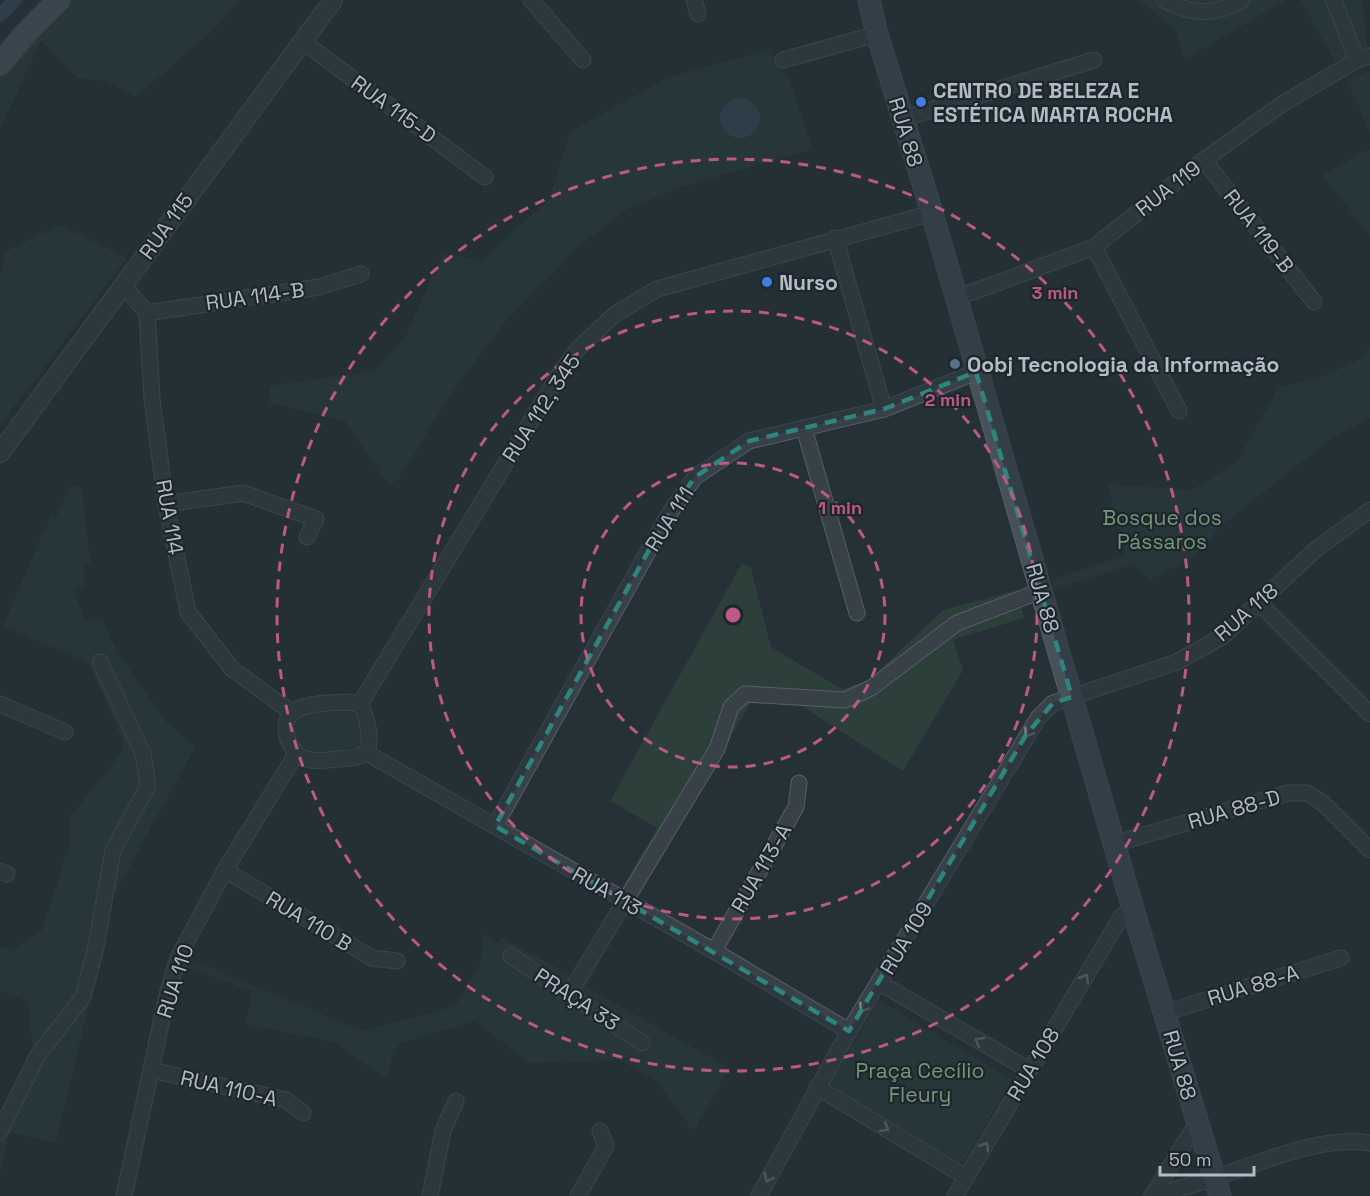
<svg xmlns="http://www.w3.org/2000/svg" width="1370" height="1196" font-family="'Space Grotesk',sans-serif">
<style>
.green{fill:#2c3f3b}
.water{fill:#3a4f5d}
.lines{fill:none;stroke-linecap:round;stroke-linejoin:round}
.canal{stroke:#3a4f5d;stroke-width:14}
.minor-casing{stroke:#565f66;stroke-width:17}
.tertiary-casing{stroke:#565f66;stroke-width:20}
.secondary-casing{stroke:#565f66;stroke-width:23}
.primary-casing{stroke:#444d54;stroke-width:25}
.minor{stroke:#384148;stroke-width:15}
.tertiary{stroke:#384148;stroke-width:18}
.secondary{stroke:#46515a;stroke-width:21}
.primary{stroke:#566168;stroke-width:22}
.oneway{stroke:#7c858c}
.marked{fill:none;stroke:#30847f;stroke-width:4.5;stroke-dasharray:12 8;stroke-linejoin:round}
.ring{fill:none;stroke:#bc5a85;stroke-width:3;stroke-dasharray:10 8}
.shop-dot{fill:#3f7fe0;stroke:#1d262d;stroke-width:2}
.service-dot{fill:#5c6f8a;stroke:#1d262d;stroke-width:2}
.labels{text-anchor:middle;dominant-baseline:central;stroke-width:4.5;stroke-linejoin:round;paint-order:stroke}
.poi-label{font-size:21px;font-weight:bold;fill:#b3bcc4;stroke:#1d262d;text-anchor:start}
.street-label{font-size:21px;fill:#b3bcc4;stroke:#1d262d}
.park-label{font-size:21px;fill:#749776;stroke:#1d262d}
.centre{fill:#bc5a85;stroke:#1d262d;stroke-width:3}
.ring-label{font-size:18px;text-anchor:middle;font-weight:bold;fill:#bc5a85;stroke:#1d262d;stroke-width:4.5;stroke-linejoin:round;paint-order:stroke}
</style>
<rect width="100%" height="100%" fill="#253037"/>
<g class="green">
<path d="M59,0H241L209,33L136,97L106,81L77,78L41,40L0,129V64Z"/>
<path d="M1134,0H1286L1185,59L1175,29L1143,4Z"/>
<path d="M1301,0H1362L1368,50L1335,62Z"/>
<path d="M767,50L789,79L813,149L681,187L627,209L582,243L506,321L447,399L399,478L389,485L345,421L269,402V386L374,371L406,336L437,266L444,254L483,260L516,229L549,200L570,132L667,78Z"/>
<path d="M1370,71V133L1347,80Z"/>
<path d="M1370,149V236L1323,175Z"/>
<path d="M60,225L127,258L0,425V279L5,252Z"/>
<path d="M1370,346V418L1332,438L1222,525L1190,560L1149,580L1133,564L1055,589L1052,580L1126,555L1107,484L1192,490L1237,462L1279,387L1317,379L1363,358Z"/>
<path d="M71,485L82,488L90,564L83,565L85,586L73,589L86,621L102,618L118,653L166,722L195,747L106,909L92,990L56,1143L9,1132L0,1172V1111L33,1052L28,1002L0,990V947L14,949L42,931L69,846V818L119,756L124,743L89,663L3,626L51,515L56,517Z"/>
<path d="M742,563L751,568L771,647L842,689L870,679L943,610L1017,590L1024,618L953,640L963,670L903,771L798,704L751,703L633,898L621,890L657,828L610,801Z"/>
<path d="M307,709H351L360,717L363,739C362,741 359,745 357,746C349,751 319,753 310,751C298,747 291,730 297,720C299,716 304,712 307,709Z"/>
<path d="M611,910L624,918L586,987L729,1068L695,1130L690,1127L658,1082L620,1060L530,1063L475,1021L400,1043L393,1054L387,1079L334,1042L246,1024L252,991L186,967L189,959L363,1031L455,1006L480,965L483,934L498,943L502,938L572,976Z"/>
<path d="M879,1000L1012,1080L962,1164L829,1084Z"/>
</g>
<circle class="water" cx="740" cy="118" r="20"/>
<g class="lines">
<path class="canal" d="M0,15L15,0"/>
<defs>
<g id="minor">
<path d="M531,0L583,60"/>
<path d="M694,0L698,14"/>
<path d="M1164,0C1192,15 1214,16 1242,0"/>
<path d="M1333,0C1343,20 1348,40 1357,60"/>
<path d="M302,41L485,177"/>
<path d="M783,60L877,34"/>
<path d="M902,119L1094,60"/>
<path d="M1204,160L1314,302"/>
<path d="M835,238L884,409"/>
<path d="M1094,247L1179,411"/>
<path d="M123,285L147,313L152,399L166,504L188,612L232,669L291,712"/>
<path d="M955,296L970,293L1094,247L1204,160L1282,104L1357,60L1370,56"/>
<path d="M147,313L319,287L361,274"/>
<path d="M804,428L857,613"/>
<path d="M166,504L243,493L316,519L307,537"/>
<path d="M1259,603L1370,714"/>
<path d="M348,702L360,704C366,714 374,743 365,752C359,759 346,758 338,759C328,760 316,762 306,759C297,757 292,749 288,740C275,700 323,704 348,702Z"/>
<path d="M0,704L65,732"/>
<path d="M360,704L562,370L577,350L614,315L657,289L932,213"/>
<path d="M365,752L714,951L849,1031"/>
<path d="M495,826L669,514L695,477L749,441L884,409L976,372"/>
<path d="M1114,844L1288,793H1307L1323,803L1370,850"/>
<path d="M225,870L372,958L397,961"/>
<path d="M0,871L7,874"/>
<path d="M714,951L796,807L799,783"/>
<path d="M511,956L642,1043"/>
<path d="M880,983L1029,1070"/>
<path d="M569,994L717,749L731,707L745,694L845,700L871,688L957,623L1041,591"/>
<path d="M1164,1013L1341,958"/>
<path d="M151,1070L286,1100L303,1113"/>
<path d="M817,1087L966,1177"/>
<path d="M0,1132L38,1055L83,997L96,947L113,850L148,786L143,754L100,662"/>
<path d="M124,1196L167,995L178,958L225,870L296,754"/>
<path d="M430,1196L443,1131L456,1101"/>
<path d="M578,1196L606,1146L600,1131"/>
<path d="M759,1196L849,1031L1038,718L1053,703L1177,662L1223,636L1315,550L1370,510"/>
<path d="M955,1196L1121,917L1133,907"/>
<path d="M1152,1196C1173,1190 1194,1185 1214,1178C1260,1163 1321,1135 1370,1143"/>
<path d="M1152,1196L1197,1123"/>
</g>
<path id="tertiary" d="M0,453L333,0"/>
<path id="secondary" d="M869,0L877,34L932,213L1137,923L1220,1196"/>
<path id="primary" d="M0,64L25,34L59,0"/>
</defs>
<use href="#minor" class="minor-casing"/>
<use href="#tertiary" class="tertiary-casing"/>
<use href="#secondary" class="secondary-casing"/>
<use href="#primary" class="primary-casing"/>
<use href="#minor" class="minor"/>
<use href="#tertiary" class="tertiary"/>
<use href="#secondary" class="secondary"/>
<use href="#primary" class="primary"/>
</g>
<defs><path id="oneway-chevron" d="M-2-3.5L2.5 0L-2 3.5" fill="none" stroke-width="1.6" stroke-linecap="round" stroke-linejoin="round" transform="scale(1.5)"/></defs>
<g class="oneway">
<use href="#oneway-chevron" transform="translate(1028 733) rotate(123)"/>
<use href="#oneway-chevron" transform="translate(1085 978) rotate(-59)"/>
<use href="#oneway-chevron" transform="translate(863 1008) rotate(123)"/>
<use href="#oneway-chevron" transform="translate(979 1041) rotate(-150)"/>
<use href="#oneway-chevron" transform="translate(885 1128) rotate(31)"/>
<use href="#oneway-chevron" transform="translate(985 1146) rotate(-59)"/>
<use href="#oneway-chevron" transform="translate(768 1178) rotate(118)"/>
</g>
<path d="M0 0H1370V1196H0ZM976,372L1072,697L1053,703L1026,735L849,1031L495,826L669,514L695,477L749,441L884,409Z" fill="#253037" fill-opacity=".55" fill-rule="evenodd"/>
<path class="marked" d="M976,372L1072,697L1053,703L1026,735L849,1031L495,826L669,514L695,477L749,441L884,409Z"/>
<g class="ring">
<circle cx="733" cy="615" r="152"/>
<circle cx="733" cy="615" r="304"/>
<circle cx="733" cy="615" r="456"/>
</g>
<g class="shop-dot">
<circle cx="921" cy="102" r="6"/>
<circle cx="767" cy="282" r="6"/>
</g>
<circle class="service-dot" cx="955" cy="364" r="6"/>
<g class="labels">
<g class="poi-label">
<text x="933" y="90">CENTRO DE BELEZA E<tspan x="933" dy="24">ESTÉTICA MARTA ROCHA</tspan></text>
<text x="779" y="282">Nurso</text>
<text x="967" y="364">Oobj Tecnologia da Informação</text>
</g>
<g class="street-label">
<text transform="translate(394 109) rotate(36)">RUA 115-D</text>
<text transform="translate(906 132) rotate(73)">RUA 88</text>
<text transform="translate(1168 188) rotate(-38)">RUA 119</text>
<text transform="translate(166 226) rotate(-54)">RUA 115</text>
<text transform="translate(1259 231) rotate(52)">RUA 119-B</text>
<text transform="translate(255 296) rotate(-8)">RUA 114-B</text>
<text transform="translate(541 408) rotate(-57)">RUA 112, 345</text>
<text transform="translate(170 517) rotate(80)">RUA 114</text>
<text transform="translate(669 519) rotate(-58)">RUA 111</text>
<text transform="translate(1043 598) rotate(74)">RUA 88</text>
<text transform="translate(1246 612) rotate(-41)">RUA 118</text>
<text transform="translate(1234 809) rotate(-16)">RUA 88-D</text>
<text transform="translate(761 868) rotate(-60)">RUA 113-A</text>
<text transform="translate(607 891) rotate(30)">RUA 113</text>
<text transform="translate(309 921) rotate(31)">RUA 110 B</text>
<text transform="translate(906 938) rotate(-59)">RUA 109</text>
<text transform="translate(175 981) rotate(-72)">RUA 110</text>
<text transform="translate(1253 985) rotate(-17)">RUA 88-A</text>
<text transform="translate(577 999) rotate(33)">PRAÇA 33</text>
<text transform="translate(1033 1064) rotate(-59)">RUA 108</text>
<text transform="translate(1180 1065) rotate(74)">RUA 88</text>
<text transform="translate(229 1088) rotate(13)">RUA 110-A</text>
</g>
<g class="park-label">
<text x="1162" y="517">Bosque dos<tspan x="1162" dy="24">Pássaros</tspan></text>
<text x="920" y="1070">Praça Cecílio<tspan x="920" dy="24">Fleury</tspan></text>
</g>
</g>
<circle cx="733" cy="615" r="9" class="centre"/>
<g class="ring-label">
<text x="1055" y="299">3 min</text>
<text x="948" y="406">2 min</text>
<text x="840" y="514">1 min</text>
</g>
<path d="M1160 1166v9h94v-9" fill="none" stroke="#b3bcc4" stroke-width="3"/>
<text x="1169" y="1166" font-size="18" fill="#b3bcc4" stroke="#1d262d" stroke-width="4.5" paint-order="stroke">50 m</text>
</svg>
